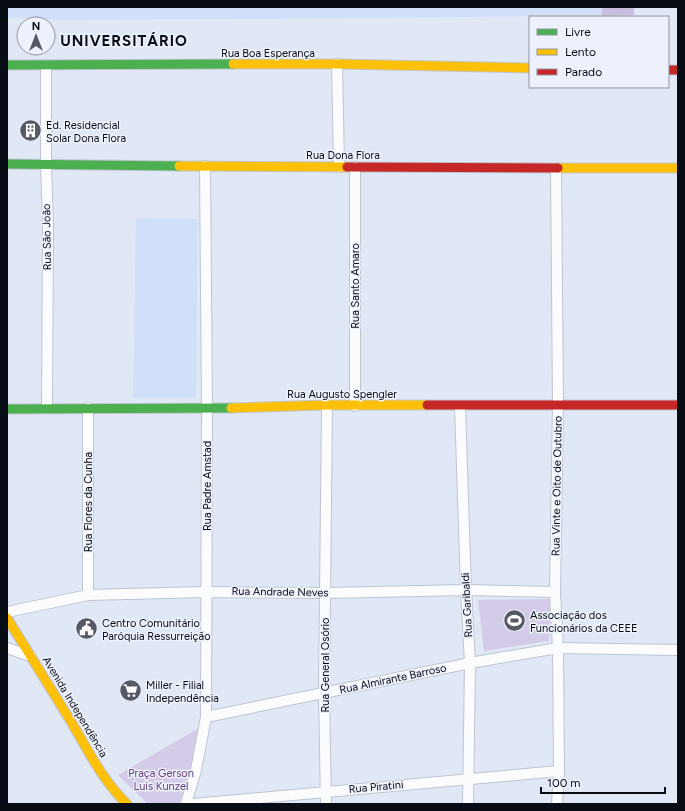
<svg xmlns="http://www.w3.org/2000/svg" width="685" height="811" font-family="Figtree,sans-serif">
<style>
.built{fill:#d2dff8}
.green{fill:#d4cbe9}
.forest{fill:#c9bee0}
.lines{fill:none;stroke-linecap:round;stroke-linejoin:round}
.street-casing{stroke:#bfc5d0;stroke-width:12}
.fast-casing{stroke:#bfc5d0;stroke-width:11}
.slow-casing{stroke:#bfc5d0;stroke-width:11}
.jam-casing{stroke:#bfc5d0;stroke-width:11}
.street{stroke:#fafcfe;stroke-width:10}
.fast{stroke:#4caf50;stroke-width:9}
.slow{stroke:#ffc107;stroke-width:9}
.jam{stroke:#c62828;stroke-width:9}
.labels{text-anchor:middle;dominant-baseline:central;stroke-width:3;stroke-linejoin:round;paint-order:stroke}
.street-label{font-size:11px;fill:#080c15;stroke:#ecf1fc}
.poi-label{font-size:11px;fill:#080c15;stroke:#ecf1fc;text-anchor:start}
.park-label{font-size:11px;fill:#664181;stroke:#ecf1fc}
.district-label{font-size:15px;font-weight:bold;letter-spacing:1px;fill:#080c15;stroke:#ecf1fc}
</style>
<rect width="100%" height="100%" fill="#e0e8f6"/>
<g class="built">
<path d="M7,7H634V15L274,19L55,20H46L42,18H7Z"/>
<path d="M136,218L198,219L196,398H133Z"/>
</g>
<g class="green">
<path d="M550,599L549,641L484,651L478,600Z"/>
<path d="M199,728L193,765L179,804H148L118,775Z"/>
</g>
<path class="forest" d="M602,7H634V15L602,16Z"/>
<g class="lines">
<defs>
<g id="street">
<path d="M337,64L339,167"/>
<path d="M46,65V164L48,225L47,408"/>
<path d="M556,169L558,404L555,592L558,648L559,771L557,804"/>
<path d="M355,406V167"/>
<path d="M460,406L466,590L470,663L468,804"/>
<path d="M88,595V408"/>
<path d="M7,612L88,595L206,592L326,593L466,590L555,592"/>
<path d="M7,648L30,656"/>
<path d="M206,717L470,663L558,648L678,650"/>
<path d="M186,804L196,770L206,717L207,409L205,166"/>
<path d="M194,804L559,771"/>
<path d="M326,804L324,693L327,405"/>
</g>
<g id="fast">
<path d="M7,65L233,64"/>
<path d="M7,164L179,166"/>
<path d="M7,409L231,408"/>
</g>
<g id="slow">
<path d="M233,64H337L530,68"/>
<path d="M179,166L347,167"/>
<path d="M558,168H678"/>
<path d="M231,408L327,405H427"/>
<path d="M7,618C28,652 49,686 70,720C88,750 102,780 127,804"/>
</g>
<g id="jam">
<path d="M668,70H678"/>
<path d="M347,167L558,168"/>
<path d="M427,405H678"/>
</g>
</defs>
<use href="#street" class="street-casing"/>
<use href="#fast" class="fast-casing"/>
<use href="#slow" class="slow-casing"/>
<use href="#jam" class="jam-casing"/>
<use href="#street" class="street"/>
<use href="#fast" class="fast"/>
<use href="#slow" class="slow"/>
<use href="#jam" class="jam"/>
</g>
<defs>
<symbol id="building-disc" viewBox="-11 -11 22 22"><circle r="9.5" fill="#545964" stroke="#ecf1fc"/><path d="M-4-6H4V6H1V3H-1V6H-4ZM-2.5-4.3h1.7v1.8h-1.7ZM.8-4.3h1.7v1.8H.8ZM-2.5-1h1.7V.8h-1.7ZM.8-1h1.7V.8H.8Z" fill="#fff"/></symbol>
<symbol id="stadium-disc" viewBox="-11 -11 22 22"><circle r="9.5" fill="#545964" stroke="#ecf1fc"/><path d="M0-5a6.5 5 0 1 0 0 10a6.5 5 0 1 0 0-10ZM-3.5-1.8h7v3.6h-7Z" fill="#fff"/></symbol>
<symbol id="civic-disc" viewBox="-11 -11 22 22"><circle r="9.5" fill="#545964" stroke="#ecf1fc"/><path d="M-.6-6.5H3V-4.5H.6V-3L4-1V1h2V6H-6V1h2V-1L-.6-3ZM-1.2 2.5V6h2.4V2.5Z" fill="#fff"/></symbol>
<symbol id="supermarket-disc" viewBox="-11 -11 22 22"><circle r="9.5" fill="#545964" stroke="#ecf1fc"/><path d="M-6-5.5h2.5l.6 2H6L4.5 2H-2.5L-4.4-4H-6ZM-1.5 3.2a1.3 1.3 0 1 0 .1 0ZM3 3.2a1.3 1.3 0 1 0 .1 0Z" fill="#fff"/></symbol>
</defs>
<g fill-rule="evenodd">
<use href="#building-disc" x="18" y="118" width="25" height="25"/>
<use href="#stadium-disc" x="502" y="608" width="25" height="25"/>
<use href="#civic-disc" x="74" y="616" width="25" height="25"/>
<use href="#supermarket-disc" x="118" y="678" width="25" height="25"/>
</g>
<g class="labels">
<g class="street-label">
<text x="268" y="53">Rua Boa Esperança</text>
<text x="343" y="155">Rua Dona Flora</text>
<text transform="translate(47 237) rotate(-91)">Rua São João</text>
<text transform="translate(355 286) rotate(-90)">Rua Santo Amaro</text>
<text x="342" y="394">Rua Augusto Spengler</text>
<text transform="translate(207 486) rotate(-90)">Rua Padre Amstad</text>
<text transform="translate(557 486) rotate(-89)">Rua Vinte e Oito de Outubro</text>
<text transform="translate(88 502) rotate(-90)">Rua Flores da Cunha</text>
<text transform="translate(280 592) rotate(1)">Rua Andrade Neves</text>
<text transform="translate(467 605) rotate(-93)">Rua Garibaldi</text>
<text transform="translate(325 665) rotate(-90)">Rua General Osório</text>
<text transform="translate(393 679) rotate(-12)">Rua Almirante Barroso</text>
<text transform="translate(75 707) rotate(59)">Avenida Independência</text>
<text transform="translate(376 787) rotate(-5)">Rua Piratini</text>
</g>
<g class="poi-label">
<text x="46" y="125">Ed. Residencial<tspan x="46" dy="13">Solar Dona Flora</tspan></text>
<text x="530" y="615">Associação dos<tspan x="530" dy="13">Funcionários da CEEE</tspan></text>
<text x="102" y="623">Centro Comunitário<tspan x="102" dy="13">Paróquia Ressurreição</tspan></text>
<text x="146" y="685">Miller - Filial<tspan x="146" dy="13">Independência</tspan></text>
</g>
<g class="park-label">
<text x="161" y="773">Praça Gerson<tspan x="161" dy="13">Luis Kunzel</tspan></text>
</g>
<g class="district-label">
<text x="124" y="41">UNIVERSITÁRIO</text>
</g>
</g>
<rect width="685" height="811" fill="none" stroke="#080c15" stroke-width="16"/>
<rect x="529" y="16" width="140" height="72" fill="#ecf1fc" stroke="#9195a0"/>
<rect x="537" y="29" width="20" height="6" fill="#4caf50" stroke="#9195a0"/>
<text x="565" y="36" font-size="12" fill="#080c15">Livre</text>
<rect x="537" y="49" width="20" height="6" fill="#ffc107" stroke="#9195a0"/>
<text x="565" y="56" font-size="12" fill="#080c15">Lento</text>
<rect x="537" y="69" width="20" height="6" fill="#c62828" stroke="#9195a0"/>
<text x="565" y="76" font-size="12" fill="#080c15">Parado</text>
<g transform="translate(36 36)"><circle r="19" fill="#ecf1fc" stroke="#9195a0"/>
<path d="M0-3L7 15L0 10L-7 15Z" fill="#545964"/>
<text y="-6" font-size="11" font-weight="bold" text-anchor="middle" fill="#080c15">N</text>
</g>
<path d="M541 787v6h124v-6" fill="none" stroke="#080c15" stroke-width="2"/>
<text x="547" y="787" font-size="12" fill="#080c15" stroke="#ecf1fc" stroke-width="3" paint-order="stroke">100 m</text>
</svg>
